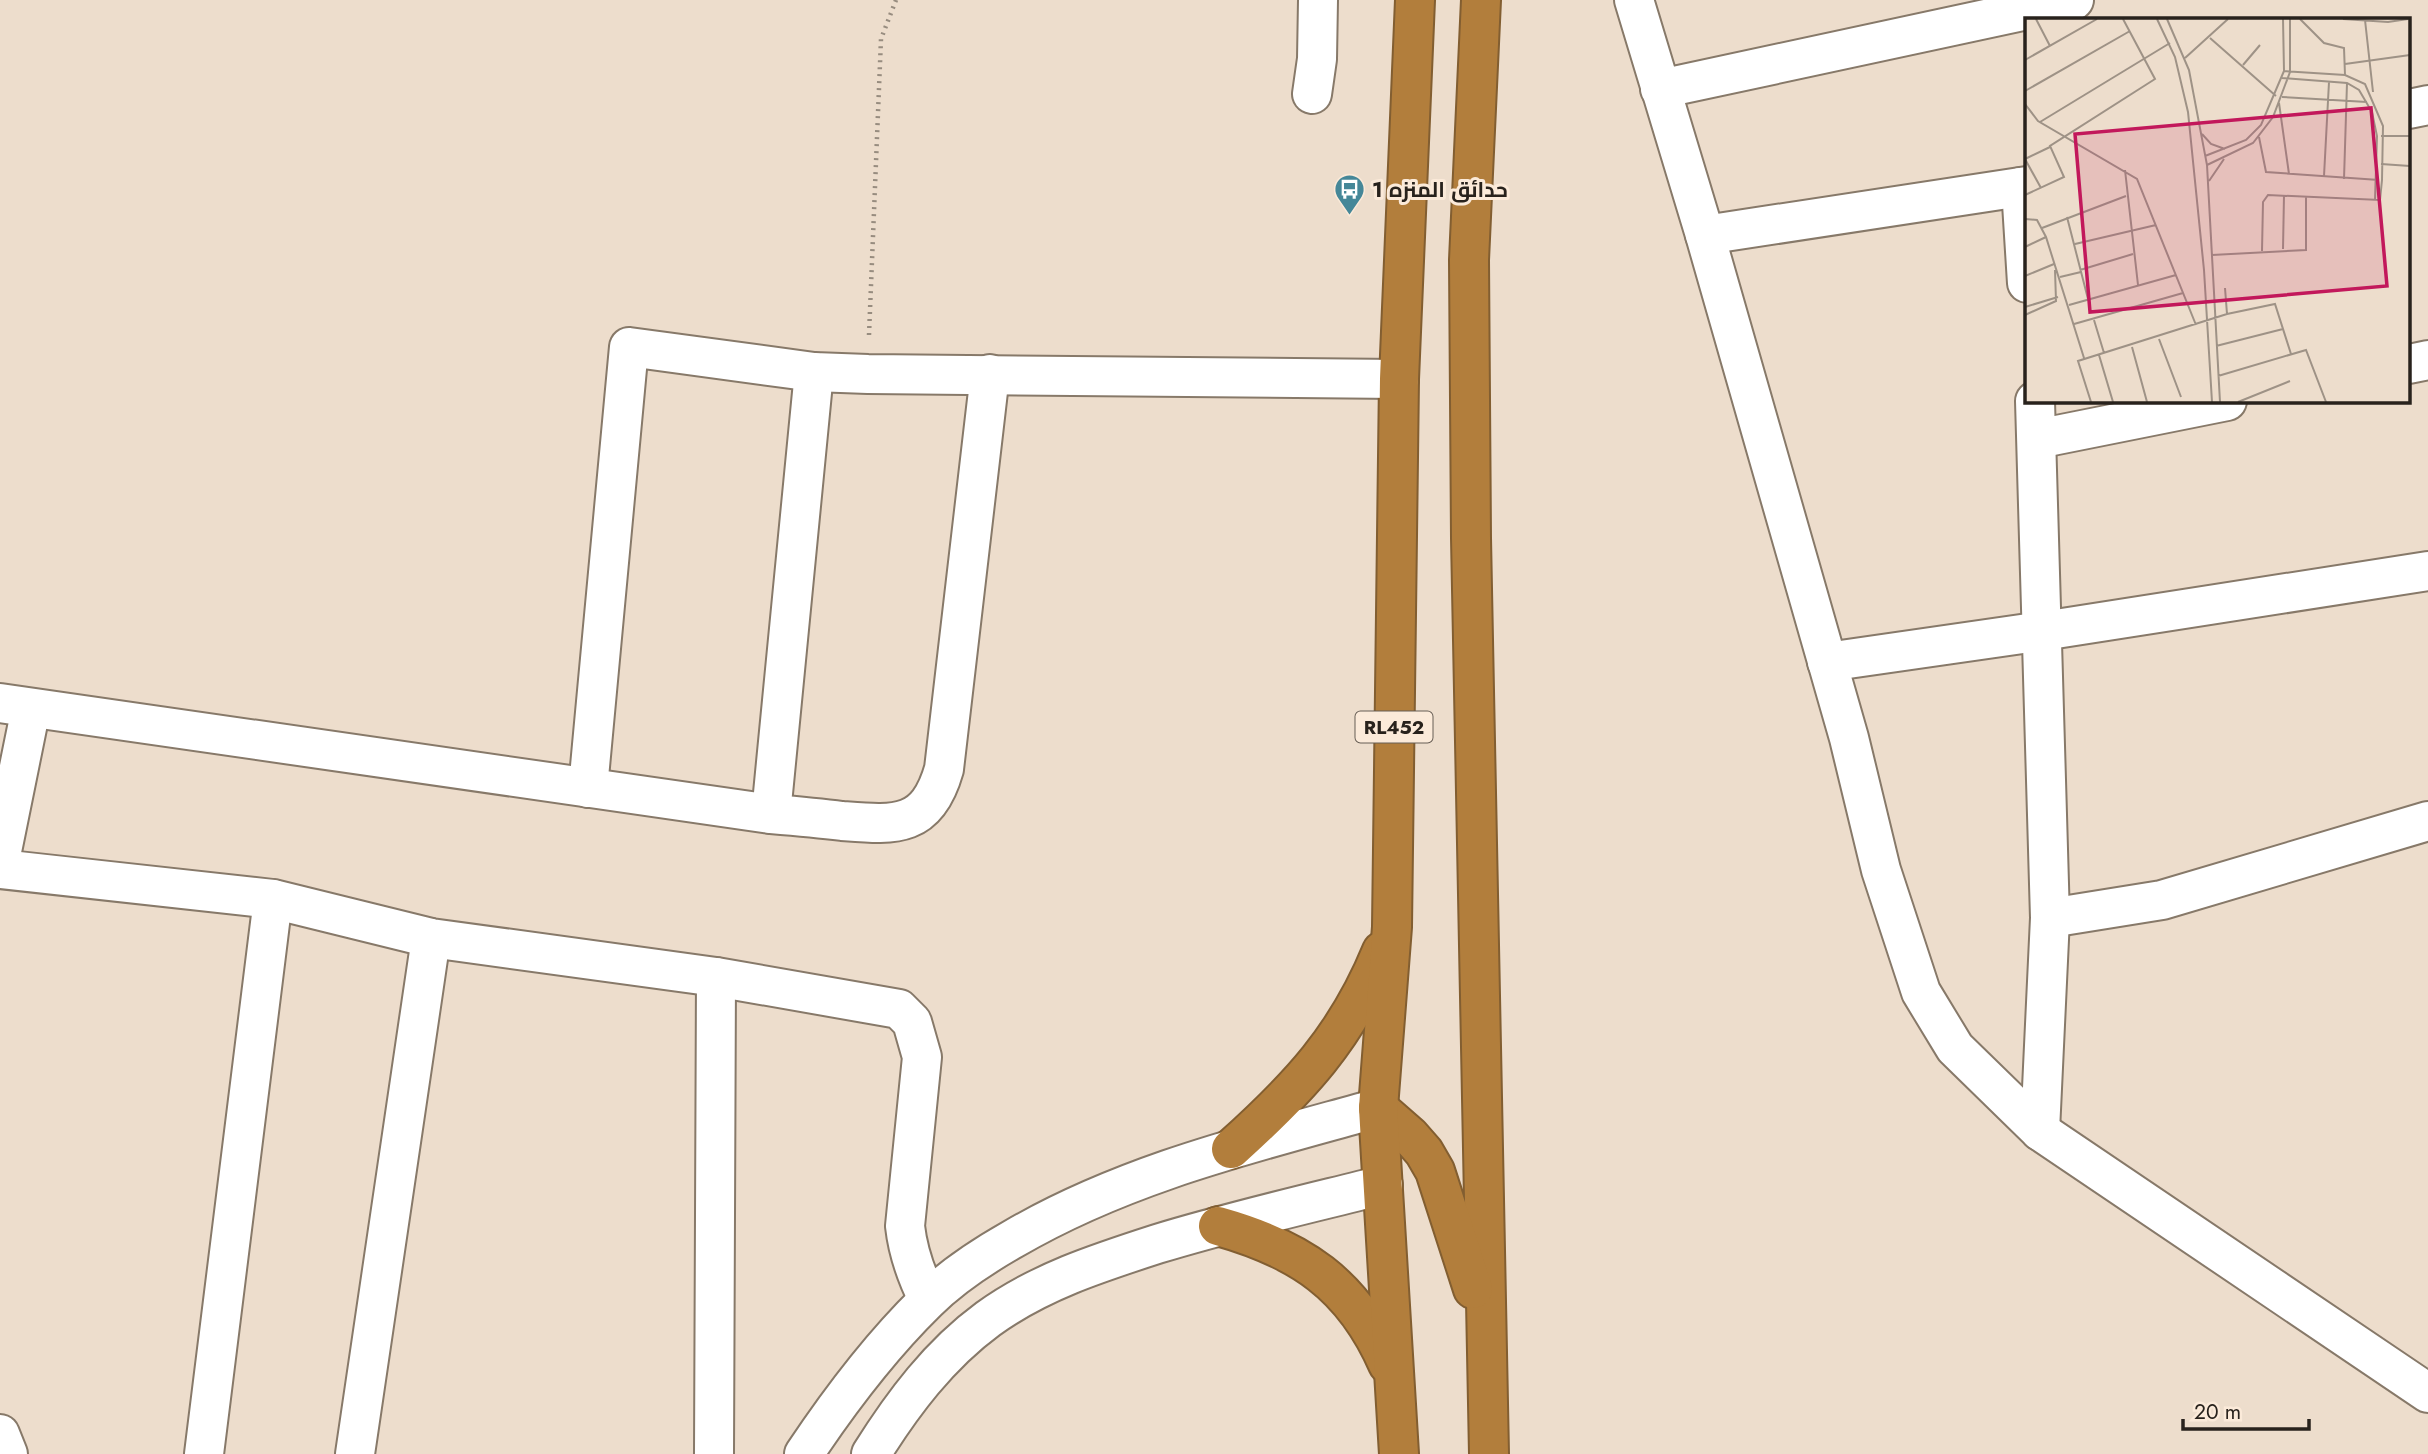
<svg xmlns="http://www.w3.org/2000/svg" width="2428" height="1454" font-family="Jost,Cairo,sans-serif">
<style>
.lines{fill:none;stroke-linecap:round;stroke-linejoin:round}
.minor-casing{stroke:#877969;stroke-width:42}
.highway-casing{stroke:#825e31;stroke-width:42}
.path{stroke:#978c7f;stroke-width:4.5;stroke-dasharray:2 5;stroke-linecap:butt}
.minor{stroke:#fff;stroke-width:38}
.highway{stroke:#b27e3c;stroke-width:38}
.labels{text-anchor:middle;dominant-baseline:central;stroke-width:6;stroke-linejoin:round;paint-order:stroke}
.shield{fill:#fbead9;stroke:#675e55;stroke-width:2}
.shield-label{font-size:19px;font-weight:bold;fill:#28221c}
.poi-label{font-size:21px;font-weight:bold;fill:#28221c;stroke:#fbead9;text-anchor:start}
.inset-road{fill:none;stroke:#9e9286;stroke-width:2}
.view{fill:#c2185b;fill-opacity:0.15;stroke:#c2185b;stroke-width:3.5}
.inset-edge{fill:none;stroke:#28221c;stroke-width:3.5}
</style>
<rect width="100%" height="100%" fill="#edddcc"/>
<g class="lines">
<defs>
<g id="minor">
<path d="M1634,0L1705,235L1849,738L1881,870L1921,992L1955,1048L2040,1131L2428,1393"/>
<path d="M1660,89L2074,0"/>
<path d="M1312,94L1317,59L1318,0"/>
<path d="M2409,109L2428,105"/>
<path d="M2021,187L2027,283"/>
<path d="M1705,235L2027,186"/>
<path d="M2409,364L2428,360"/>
<path d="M2035,401L2050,918L2040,1131"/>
<path d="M2037,439L2227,401"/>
<path d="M1827,662L2043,631L2428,571"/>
<path d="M0,703L771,814C795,816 818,818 842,821C895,825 927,829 944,769L990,374"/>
<path d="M588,788L629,347L814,372L868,374L1399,379"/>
<path d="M771,814L814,372"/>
<path d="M0,861L31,708"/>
<path d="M0,869L273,899L431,938L716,977L899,1009L912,1022L922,1057L905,1226C908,1253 916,1275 928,1299"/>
<path d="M2050,918L2162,900L2428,821"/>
<path d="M0,1434L8,1454"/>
<path d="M204,1454L273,899"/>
<path d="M355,1454L431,938"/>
<path d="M714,1454L716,977"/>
<path d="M804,1454C840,1400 881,1346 927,1301C952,1276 983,1256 1013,1239C1126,1173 1253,1143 1378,1108"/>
<path d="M871,1454C903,1403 939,1355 988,1319C1039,1282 1098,1263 1157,1244C1232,1221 1307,1204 1383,1185"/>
</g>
<g id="highway">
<path d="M1481,0L1469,260L1471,538L1489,1454"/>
<path d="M1378,1108L1410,1136L1424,1152L1435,1171L1473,1289"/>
<path d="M1231,1149C1299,1088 1347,1037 1382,951"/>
<path d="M1218,1226C1300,1249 1353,1284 1388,1364"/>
<path d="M1399,1454L1378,1108L1392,927L1399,379L1415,0"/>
</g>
</defs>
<use href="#minor" class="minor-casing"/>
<use href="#highway" class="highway-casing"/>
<path class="path" d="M869,335L881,39L896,0"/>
<use href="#minor" class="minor"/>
<use href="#highway" class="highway"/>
</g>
<defs>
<symbol id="bus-pin" viewBox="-11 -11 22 30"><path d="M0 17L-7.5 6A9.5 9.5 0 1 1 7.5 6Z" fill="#458798" stroke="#fbead9"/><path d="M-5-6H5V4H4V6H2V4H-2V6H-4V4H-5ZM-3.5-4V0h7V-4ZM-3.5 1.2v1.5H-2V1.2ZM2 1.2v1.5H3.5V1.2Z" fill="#fff"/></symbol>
</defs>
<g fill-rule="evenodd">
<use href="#bus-pin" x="1332" y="172" width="35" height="47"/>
</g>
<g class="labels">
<rect class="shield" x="1355.5" y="711.5" width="77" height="31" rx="5"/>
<g class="shield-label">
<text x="1394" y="727">RL452</text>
</g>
<g class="poi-label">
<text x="1372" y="190">حدائق المنزه 1</text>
</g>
</g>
<g transform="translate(2025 18)">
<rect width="385" height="385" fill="#edddcc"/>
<path class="inset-road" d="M11,1L25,28M132,1L150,39L163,94L179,252L187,384M142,1L164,52L182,147L195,384M275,1L299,25L319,30L320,57M318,1L363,4L383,1M340,2L348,74M185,20L251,78M160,40L203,1M0,42L72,1M320,46L385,37M218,47L235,27M257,60L322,65L334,72L347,94L352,118L350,182M0,73L105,13M257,79L342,84M254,85L264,156M0,86L13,103L112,161L171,307M15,104L145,25M177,116L186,126L200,131M356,118H385M234,119L241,154L354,162M180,138L221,122L236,107L259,53L258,1M0,141L16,170M0,141L25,129M356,146L385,148M182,147L228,125L248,99L265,54V1M100,152L113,267M299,158L304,64M319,161L322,65M184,163L199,141M0,177L39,159L25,128L130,61L98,1M42,199L63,281M0,201L12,202L21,219L59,340M17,210L101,178M50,226L131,207M0,229L21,219M258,231L259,177M237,233L238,184L243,177L355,182L357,162L358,108L340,66L320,57L259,53M187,237L281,232V178M55,252L108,236M0,258L29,246M35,259L56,254M200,270L202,296M44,287L151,257M0,289L33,279M0,297L31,283L30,252M69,302L79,335M49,306L158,275M134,321L156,379M191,328L258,311M107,329L122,384M74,337L88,384M193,358L281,332L301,384M66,384L53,343L202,296L250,286L266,336M213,384L265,363"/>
<path class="view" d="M346,90L362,268L65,294L50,116Z"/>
<rect width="385" height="385" class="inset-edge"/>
</g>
<path d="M2183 1419v10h126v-10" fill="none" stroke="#28221c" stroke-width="3.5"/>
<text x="2194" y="1419" font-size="21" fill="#28221c" stroke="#fbead9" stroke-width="5" paint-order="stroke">20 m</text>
</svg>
